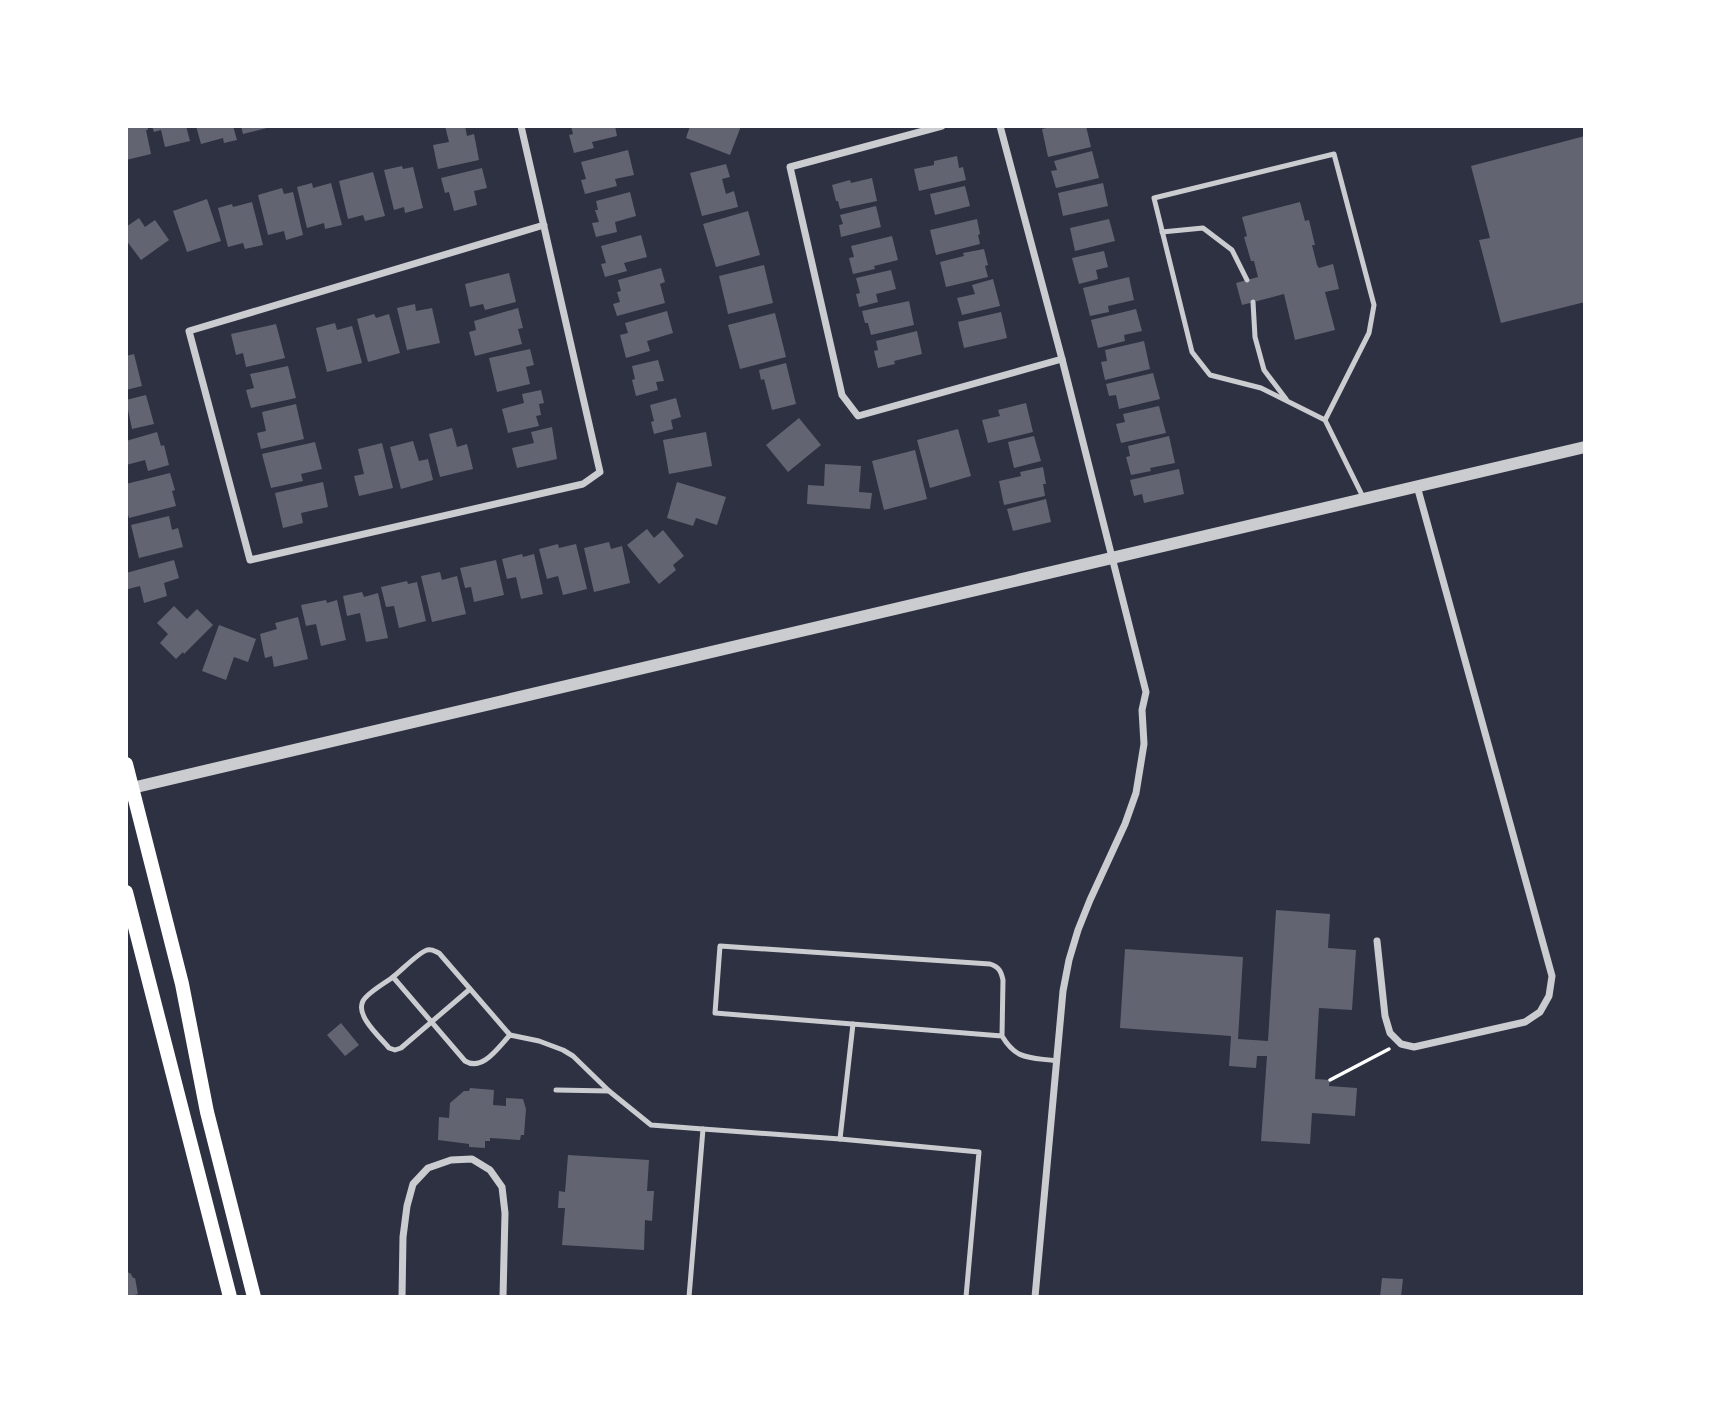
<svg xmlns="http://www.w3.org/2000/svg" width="1711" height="1423" font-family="'DM Sans',sans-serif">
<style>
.building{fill:#626471}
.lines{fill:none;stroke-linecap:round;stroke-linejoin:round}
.path{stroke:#fff;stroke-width:3.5}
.service{stroke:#caccd0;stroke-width:5}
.minor{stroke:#caccd0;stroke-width:7}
.tertiary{stroke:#caccd0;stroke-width:12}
.secondary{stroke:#fff;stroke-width:14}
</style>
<rect width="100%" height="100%" fill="#2d3142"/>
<g class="building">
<path d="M126,126H147L148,130H146L151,154L126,160Z"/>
<path d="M152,126H186L190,141L165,147L161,130L154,132Z"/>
<path d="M196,126H233L237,140L224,143L223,138L201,144Z"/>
<path d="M241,126H271V127L243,134Z"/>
<path d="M445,126H465L467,136L474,134L479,160L438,169L433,145L449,142Z"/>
<path d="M571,126H615L617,136L592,142L594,148L574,153L569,135L573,134Z"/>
<path d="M690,126H741L730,155L686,138Z"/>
<path d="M1056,126H1086L1091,147L1048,157L1042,129Z"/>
<path d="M1585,136V302L1501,323L1479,240L1490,238L1471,166Z"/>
<path d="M628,150L634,175L615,179L617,186L585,194L581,180L586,179L581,162Z"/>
<path d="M1092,151L1099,178L1056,188L1051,171L1057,170L1054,161Z"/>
<path d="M957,156L959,168L963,167L966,180L919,191L914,169L934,165V161Z"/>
<path d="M726,164L730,177L722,179L726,194L734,191L738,207L702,216L690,173Z"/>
<path d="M402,166L403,169L413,167L423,208L405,213L404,207L394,210L384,170Z"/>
<path d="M482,168L487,188L474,191L477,205L454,211L449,192L445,193L441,178Z"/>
<path d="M373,172L385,216L365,221L363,215L348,219L339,181Z"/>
<path d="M872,178L877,201L840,209L838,201H836L832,185L850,180L851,183Z"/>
<path d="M312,183L313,188L331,183L342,225L325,229L324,223L307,228L297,187Z"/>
<path d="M1103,183L1108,206L1063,216L1058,193Z"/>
<path d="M965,186L970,206L935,215L930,194Z"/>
<path d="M282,188L284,194L293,192L303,235L286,240L284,231L268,235L258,195Z"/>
<path d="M630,192L636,216L615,222L617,232L596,237L592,223L599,222L595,210H598L596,201Z"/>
<path d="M207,199L221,241L187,252L173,211Z"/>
<path d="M252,202L263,245L245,249L243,243L228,247L218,208L232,204L233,207Z"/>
<path d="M1300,202L1305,221L1309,220L1315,245H1312L1317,265L1319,268L1333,264L1339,289L1325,292L1335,330L1295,340L1284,294L1242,305L1236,283L1258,277L1254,261H1251L1244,237L1247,236L1242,217Z"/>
<path d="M876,206L881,227L841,237L839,225L843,224L840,215Z"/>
<path d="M748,211L760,255L716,267L703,224Z"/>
<path d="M139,218L145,227L155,220L169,240L141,260L126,240V227Z"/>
<path d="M977,219L980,234L978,235L980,244L936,255L930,230Z"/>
<path d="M1109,219L1115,241L1075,251L1070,228Z"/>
<path d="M641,235L647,257L624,263L627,271L605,277L601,264L606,263L601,246Z"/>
<path d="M892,236L898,260L874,266L875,269L853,274L849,258L854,257L851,246Z"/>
<path d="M984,249L988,265L985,266L988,277L946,287L940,262L964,256L963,253Z"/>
<path d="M1104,251L1108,267L1096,270L1098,279L1079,284L1072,258Z"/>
<path d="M764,265L773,303L728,314L719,276Z"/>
<path d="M661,268L665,282L660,284L665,303L617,316L613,304L620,302L617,292L621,291L618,280Z"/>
<path d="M891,270L896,289L876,294L878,302L859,307L856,294L860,293L856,278Z"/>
<path d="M509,273L516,302L485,310L483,304L470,307L465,284Z"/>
<path d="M1129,277L1134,300L1108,306L1109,312L1090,316L1083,288Z"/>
<path d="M993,279L1000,306L962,315L957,298L975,294L972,285Z"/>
<path d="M909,301L914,325L871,335L868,323H865L862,311Z"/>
<path d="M415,304L416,311L432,308L440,343L407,350L397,308Z"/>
<path d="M518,308L523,328L518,329L522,344L475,356L469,332L476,330L474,321Z"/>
<path d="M1136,309L1142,331L1124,335L1125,341L1098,348L1091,320Z"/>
<path d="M667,311L673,333L647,341L650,351L626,358L620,335L628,333L625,323Z"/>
<path d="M1001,312L1007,338L964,348L958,322Z"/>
<path d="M775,313L786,357L740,369L728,325Z"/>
<path d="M374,314L376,318L389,314L400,353L368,362L357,319Z"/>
<path d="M335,323L337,330L352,326L362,363L327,372L316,328Z"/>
<path d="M276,324L285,358L246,367L243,353L236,355L231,334Z"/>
<path d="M917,331L922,354L894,361L895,364L878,368L874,351L878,350L876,341Z"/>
<path d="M1144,341L1150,369L1105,380L1101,362L1107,361L1105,350Z"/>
<path d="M530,349L534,365L526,367L530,384L497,392L489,358Z"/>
<path d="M134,354L142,386L126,390V356Z"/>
<path d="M658,360L664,381L656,382L658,390L636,396L632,380L635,379L632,366Z"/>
<path d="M786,363L796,404L772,410L764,379L761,380L759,370Z"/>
<path d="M288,366L296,398L251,408L246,390L254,388L250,374Z"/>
<path d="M1153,373L1160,399L1119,409L1116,395L1109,396L1106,384Z"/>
<path d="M541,390L544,403L539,404L541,415L536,416L539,426L508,433L502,409L524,403L522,394Z"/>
<path d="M146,395L154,424L132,429L126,400Z"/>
<path d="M676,398L681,417L671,420L673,429L654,434L651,422L654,421L650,405Z"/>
<path d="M1026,403L1033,432L988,443L982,420L1000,416L998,410Z"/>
<path d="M296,404L304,439L261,449L257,433L266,431L262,412Z"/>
<path d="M1159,406L1166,433L1121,443L1116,424L1125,422L1123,414Z"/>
<path d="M799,418L821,445L788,472L766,445Z"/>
<path d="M552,427L557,459L517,468L512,448L534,443L531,432Z"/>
<path d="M452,428L457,447L467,444L473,469L440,477L429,434Z"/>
<path d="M958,429L971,476L930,488L917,440Z"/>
<path d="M157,432L161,446L164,445L169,465L148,471L145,460L126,465V441Z"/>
<path d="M706,432L712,466L669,474L663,440Z"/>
<path d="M1034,436L1041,461L1014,468L1008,442Z"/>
<path d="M1169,436L1175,463L1150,468L1151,471L1131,475L1126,457L1130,456L1128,446Z"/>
<path d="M413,441L419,461L428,459L433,480L401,489L390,447Z"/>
<path d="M315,442L322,469L301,474L303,481L271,488L262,454Z"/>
<path d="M382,443L393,488L359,496L354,476L364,474L358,449Z"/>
<path d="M915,450L927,499L884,510L872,461Z"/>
<path d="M825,464L861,466L859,492L872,493L870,509L807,504L808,485L824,486Z"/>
<path d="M1043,467L1046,484H1043L1045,496L1004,505L999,481L1021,476L1020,472Z"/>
<path d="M1179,469L1184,494L1144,503L1142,494L1134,496L1130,480Z"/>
<path d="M170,473L175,490L172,491L176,506L129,518L126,507V484Z"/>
<path d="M323,482L328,507L301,513L303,523L283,528L275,493Z"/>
<path d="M677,482L726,497L717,525L696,518L693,526L667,518Z"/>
<path d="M1046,499L1051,522L1013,531L1007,509Z"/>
<path d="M169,516L172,530L178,528L183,547L139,558L131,525Z"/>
<path d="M647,529L654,538L663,530L684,556L673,565L676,570L659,584L627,545Z"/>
<path d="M609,542L611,549L622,546L630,583L594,592L584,548Z"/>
<path d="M558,544L559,548L576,544L587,589L563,595L558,576L547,579L539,549Z"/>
<path d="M522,554L523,557L534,554L543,594L521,599L516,577L507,579L502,559Z"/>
<path d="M174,560L179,578L164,583L167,596L144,603L140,586L128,589L126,573Z"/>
<path d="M496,560L504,595L474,602L471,587L465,588L460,568Z"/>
<path d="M440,572L442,580L457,576L466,614L432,622L421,576Z"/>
<path d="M407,581L408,584L417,582L426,621L399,628L394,606L386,607L381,587Z"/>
<path d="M362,592L364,597L378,593L388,638L366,642L360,613L347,616L343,596Z"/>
<path d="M326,600L327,603L337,600L346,640L321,646L316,624L306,626L301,605Z"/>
<path d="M174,606L187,619L197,609L213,625L184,654L183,652L176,659L160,643L168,634L157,623Z"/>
<path d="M298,617L308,659L274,667L272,656L265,658L260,634L277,629L275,623Z"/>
<path d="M219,625L256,639L248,662L234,657L226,680L202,671Z"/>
<path d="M1276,910L1330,914L1328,948L1356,950L1352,1010L1319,1008L1315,1079L1330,1080L1329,1086L1357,1088L1355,1116L1312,1113L1310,1144L1261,1141L1267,1056H1257L1256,1068L1229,1066L1231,1036L1120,1028L1125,949L1243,957L1238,1039L1268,1041Z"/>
<path d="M341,1023L359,1045L345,1056L327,1035Z"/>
<path d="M470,1088L494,1090L493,1105L506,1106V1098L523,1099L526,1109L524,1135H521L520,1140L490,1138V1141H485V1148L469,1147V1144L438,1140L439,1117L449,1118L450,1103L464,1091H469Z"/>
<path d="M568,1155L649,1160L647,1191H654L652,1221L645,1220L644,1250L562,1245L565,1208H558L559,1191L565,1192Z"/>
<path d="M126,1271L131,1274L133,1278H135L138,1294L126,1297Z"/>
<path d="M1382,1278L1403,1279L1401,1297H1380Z"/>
</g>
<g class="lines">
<path class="path" d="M1330,1080L1389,1049"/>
<g class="service">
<path d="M1162,232L1203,228L1232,250L1247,280"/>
<path d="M1253,302L1255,337L1264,370L1286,399"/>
<path d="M1325,420L1261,388L1210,375L1192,352L1154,198L1334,154L1374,305L1369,333L1325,420L1364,499"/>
<path d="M393,977C385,983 367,993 363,1001C355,1016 381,1038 389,1048L395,1050L401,1048L470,989"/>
<path d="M853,1024L840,1139L979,1152L966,1297"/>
<path d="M510,1035C499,1046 483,1072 465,1061L393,977C402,970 418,953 427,950C433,949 434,951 439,953L510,1035L539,1041L563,1050L573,1056L609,1091L651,1125L703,1129"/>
<path d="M1002,1036L1003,980C1001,971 999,967 990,964L720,946L715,1013L1002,1036C1017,1061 1030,1057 1057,1061"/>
<path d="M556,1090L609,1091"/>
<path d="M689,1297L703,1129L840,1139"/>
</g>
<g class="minor">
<path d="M521,126L600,472L583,484L250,560L189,331L544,225"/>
<path d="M942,126L790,167L842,395L858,416L1062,359"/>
<path d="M1000,126L1062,359L1146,692L1142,710L1144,744L1136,793L1125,824L1090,900L1078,930L1069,960L1063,991L1035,1297"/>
<path d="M1377,941L1385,1016L1390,1033L1401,1044L1414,1047L1525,1022L1540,1012L1549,996L1552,976L1417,486"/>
<path d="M402,1297L403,1237L407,1206L413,1184L428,1168L451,1160L472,1159L490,1170L502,1187L505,1213L503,1297"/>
</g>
<path class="tertiary" d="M132,788L1585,447"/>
<g class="secondary">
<path d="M126,764L182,984L207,1112L254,1297"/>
<path d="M126,892L230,1297"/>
</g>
</g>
<rect width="1711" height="1423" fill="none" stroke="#ffffff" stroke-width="256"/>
</svg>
